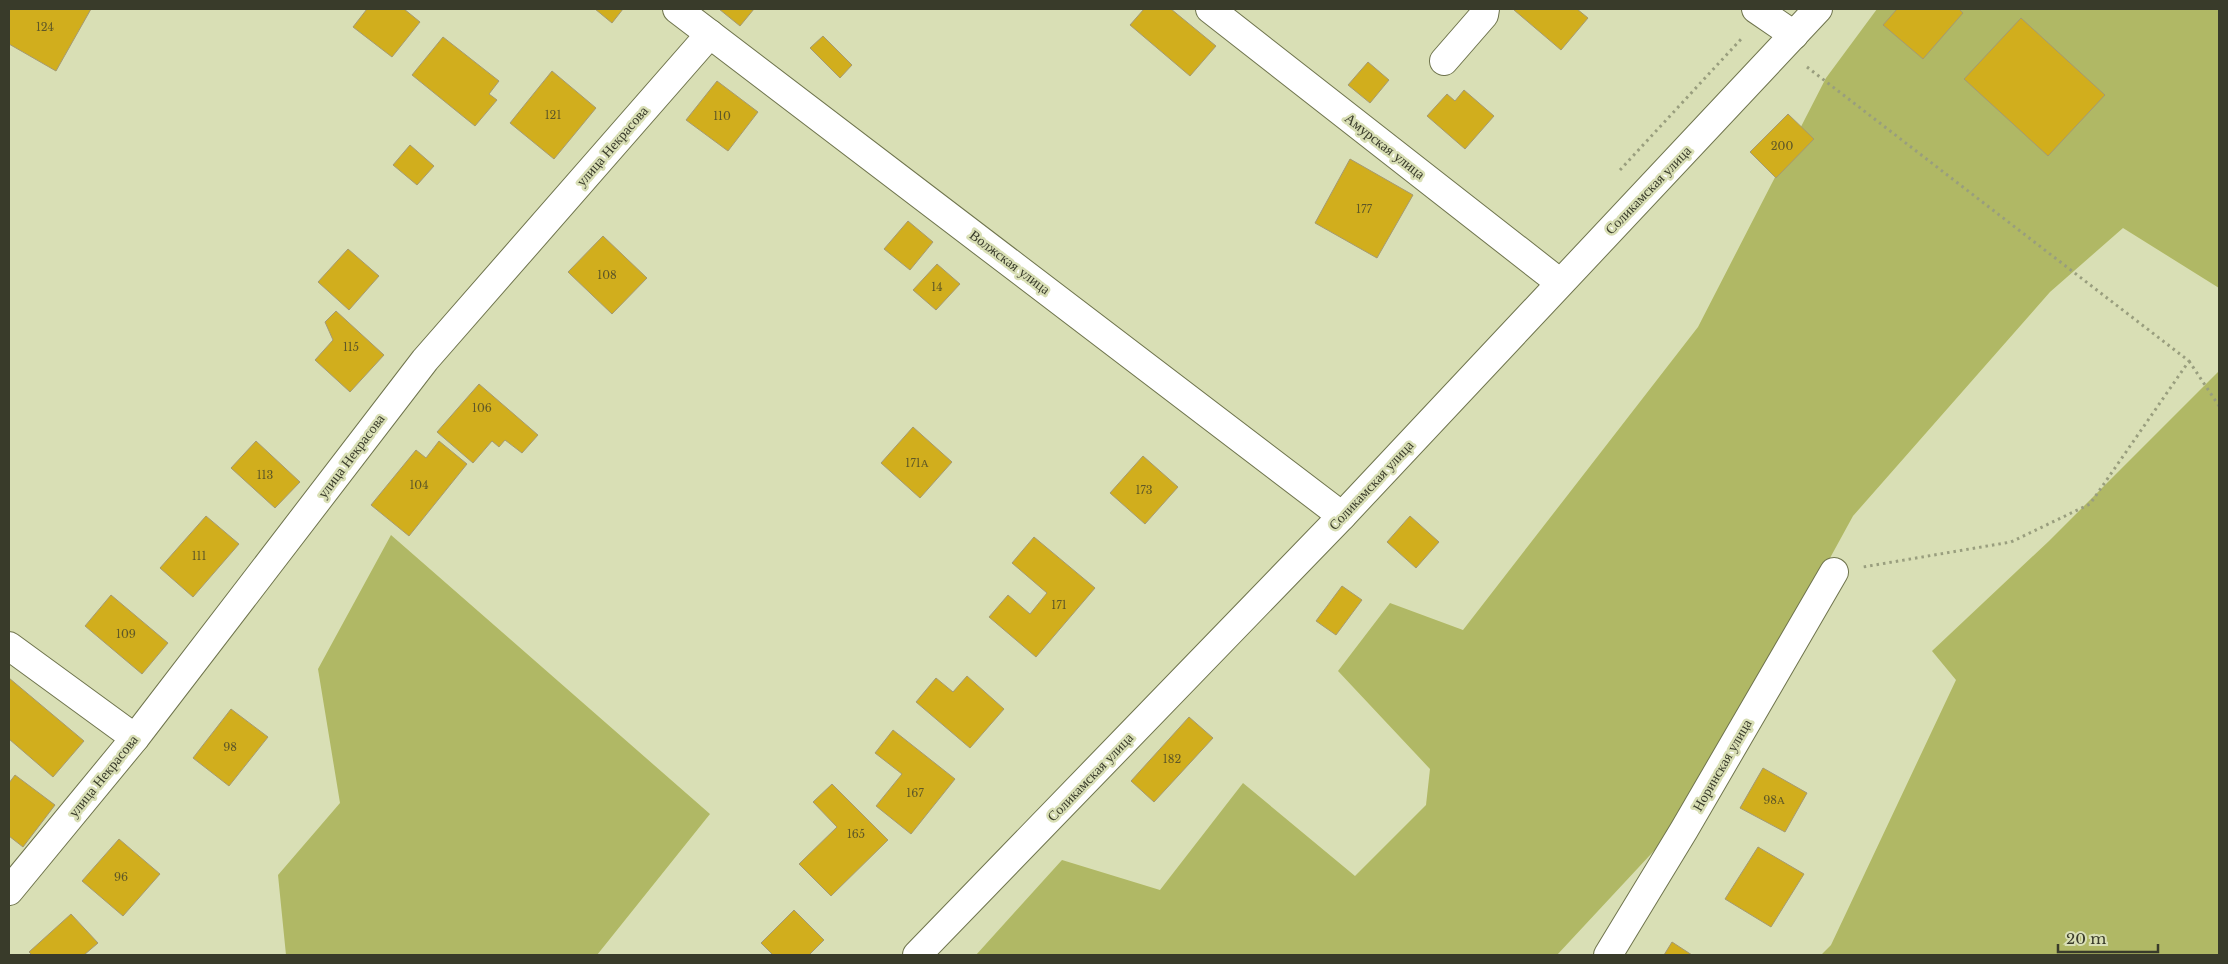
<svg xmlns="http://www.w3.org/2000/svg" width="2228" height="964" font-family="'Libre Baskerville',serif">
<style>
.green{fill:#b0b865}
.building{fill:#d1ae1d;stroke:#a59a72}
.lines{fill:none;stroke-linecap:round;stroke-linejoin:round}
.minor-casing{stroke:#6f744d;stroke-width:30}
.major-casing{stroke:#6f744d;stroke-width:30}
.path{stroke:#999e7e;stroke-width:3;stroke-dasharray:2.5 4;stroke-linecap:butt}
.minor{stroke:#fff;stroke-width:28}
.major{stroke:#fff;stroke-width:28}
.labels{text-anchor:middle;dominant-baseline:central;stroke-width:5;stroke-linejoin:round;paint-order:stroke}
.number-label{font-size:11px;fill:#5f5827}
.street-label{font-size:14px;fill:#393b2a;stroke:#d9dfb5}
</style>
<rect width="100%" height="100%" fill="#d9dfb5"/>
<g class="green">
<path d="M1877,9H2219V288L2123,228L2050,292L1853,516L1692,810L1557,955H976L1062,860L1160,890L1243,783L1355,876L1426,805L1430,769L1338,671L1390,603L1463,630L1698,327L1826,78Z"/>
<path d="M2219,371V955H1821L1831,945L1956,680L1932,651L2049,541Z"/>
<path d="M391,535L710,814L597,955H286L278,875L340,803L318,669Z"/>
</g>
<g class="building">
<path d="M9,9H91L56,71L9,44Z"/>
<path d="M367,9H404L420,22L392,57L353,27Z"/>
<path d="M595,9H623L612,23Z"/>
<path d="M719,9H754L740,26Z"/>
<path d="M1144,9H1171L1216,46L1190,76L1130,25Z"/>
<path d="M1516,9H1577L1588,18L1561,50L1514,10Z"/>
<path d="M1897,9H1959L1963,13L1923,59L1883,25Z"/>
<path d="M2021,18L2105,95L2048,156L1964,79Z"/>
<path d="M823,36L852,65L840,78L810,48Z"/>
<path d="M443,37L499,81L489,94L497,100L475,126L412,75Z"/>
<path d="M1368,62L1389,80L1370,103L1348,85Z"/>
<path d="M552,71L596,108L554,159L510,123Z"/>
<path d="M717,81L758,112L728,151L686,120Z"/>
<path d="M1464,90L1494,116L1465,149L1427,116L1447,94L1455,101Z"/>
<path d="M1788,114L1814,139L1776,178L1750,152Z"/>
<path d="M410,145L434,166L417,185L393,165Z"/>
<path d="M1350,159L1413,195L1377,258L1315,223Z"/>
<path d="M908,221L933,242L910,270L884,249Z"/>
<path d="M603,236L647,278L612,314L568,272Z"/>
<path d="M348,249L379,276L349,310L318,282Z"/>
<path d="M937,264L960,284L936,310L913,290Z"/>
<path d="M336,311L384,355L350,392L315,360L333,340L325,322Z"/>
<path d="M479,384L538,435L522,453L505,440L499,447L492,441L473,463L437,432Z"/>
<path d="M913,427L952,462L920,498L881,463Z"/>
<path d="M256,441L300,482L275,508L231,468Z"/>
<path d="M439,441L467,464L409,536L371,505L416,450L426,458Z"/>
<path d="M1143,456L1178,487L1145,524L1110,493Z"/>
<path d="M206,516L239,544L193,597L160,568Z"/>
<path d="M1410,516L1439,542L1416,568L1387,542Z"/>
<path d="M1034,537L1095,588L1036,657L989,617L1008,595L1030,614L1047,593L1012,563Z"/>
<path d="M1342,586L1362,600L1336,635L1316,621Z"/>
<path d="M111,595L168,643L142,674L85,626Z"/>
<path d="M967,676L1004,709L970,748L916,702L936,678L953,692Z"/>
<path d="M9,678L84,741L53,777L9,739Z"/>
<path d="M231,709L268,737L229,786L193,758Z"/>
<path d="M1189,717L1213,738L1154,802L1131,781Z"/>
<path d="M893,730L955,779L911,834L876,806L902,774L875,753Z"/>
<path d="M1763,768L1807,793L1785,832L1740,808Z"/>
<path d="M15,775L55,805L23,847L9,836V783Z"/>
<path d="M832,784L888,840L831,896L799,864L837,827L813,802Z"/>
<path d="M119,839L160,874L123,916L82,881Z"/>
<path d="M1758,847L1804,874L1771,927L1725,899Z"/>
<path d="M794,910L824,940L809,955H773L761,943Z"/>
<path d="M71,914L98,943L84,955H32L29,952Z"/>
<path d="M1672,942L1692,955H1664Z"/>
</g>
<g class="lines">
<defs>
<g id="minor">
<path d="M677,9L1342,516"/>
<path d="M1210,9L1559,282"/>
<path d="M1756,9L1794,35"/>
<path d="M1444,61L1484,15L1485,9"/>
<path d="M9,646L135,738"/>
<path d="M9,891L135,738L425,360L710,34"/>
<path d="M1608,955L1684,830L1834,572"/>
</g>
<path id="major" d="M917,955L1342,516L1818,9"/>
</defs>
<use href="#minor" class="minor-casing"/>
<use href="#major" class="major-casing"/>
<g class="path">
<path d="M1807,67L2189,361L2090,504L2011,542L1863,567"/>
<path d="M1620,170L1743,37"/>
<path d="M2189,361L2219,406"/>
</g>
<use href="#minor" class="minor"/>
<use href="#major" class="major"/>
</g>
<g class="labels">
<g class="number-label">
<text x="45" y="27">124</text>
<text x="553" y="115">121</text>
<text x="722" y="116">110</text>
<text x="1782" y="146">200</text>
<text x="1364" y="209">177</text>
<text x="607" y="275">108</text>
<text x="937" y="287">14</text>
<text x="351" y="347">115</text>
<text x="482" y="408">106</text>
<text x="917" y="463">171А</text>
<text x="265" y="475">113</text>
<text x="419" y="485">104</text>
<text x="1144" y="490">173</text>
<text x="199" y="556">111</text>
<text x="1059" y="605">171</text>
<text x="126" y="634">109</text>
<text x="230" y="747">98</text>
<text x="1172" y="759">182</text>
<text x="915" y="793">167</text>
<text x="1774" y="800">98А</text>
<text x="856" y="834">165</text>
<text x="121" y="877">96</text>
</g>
<g class="street-label">
<text transform="translate(612 146) rotate(-49)">улица Некрасова</text>
<text transform="translate(1385 146) rotate(38)">Амурская улица</text>
<text transform="translate(1648 190) rotate(-46)">Соликамская улица</text>
<text transform="translate(1010 262) rotate(37)">Волжская улица</text>
<text transform="translate(351 456) rotate(-53)">улица Некрасова</text>
<text transform="translate(1371 485) rotate(-47)">Соликамская улица</text>
<text transform="translate(1722 765) rotate(-60)">Норинская улица</text>
<text transform="translate(103 776) rotate(-51)">улица Некрасова</text>
<text transform="translate(1090 777) rotate(-46)">Соликамская улица</text>
</g>
</g>
<rect width="2228" height="964" fill="none" stroke="#393b2a" stroke-width="20"/>
<path d="M2058 944v8h100v-8" fill="none" stroke="#393b2a" stroke-width="2.5"/>
<text x="2066" y="944" font-size="15" fill="#393b2a" stroke="#d9dfb5" stroke-width="4" paint-order="stroke">20 m</text>
</svg>
